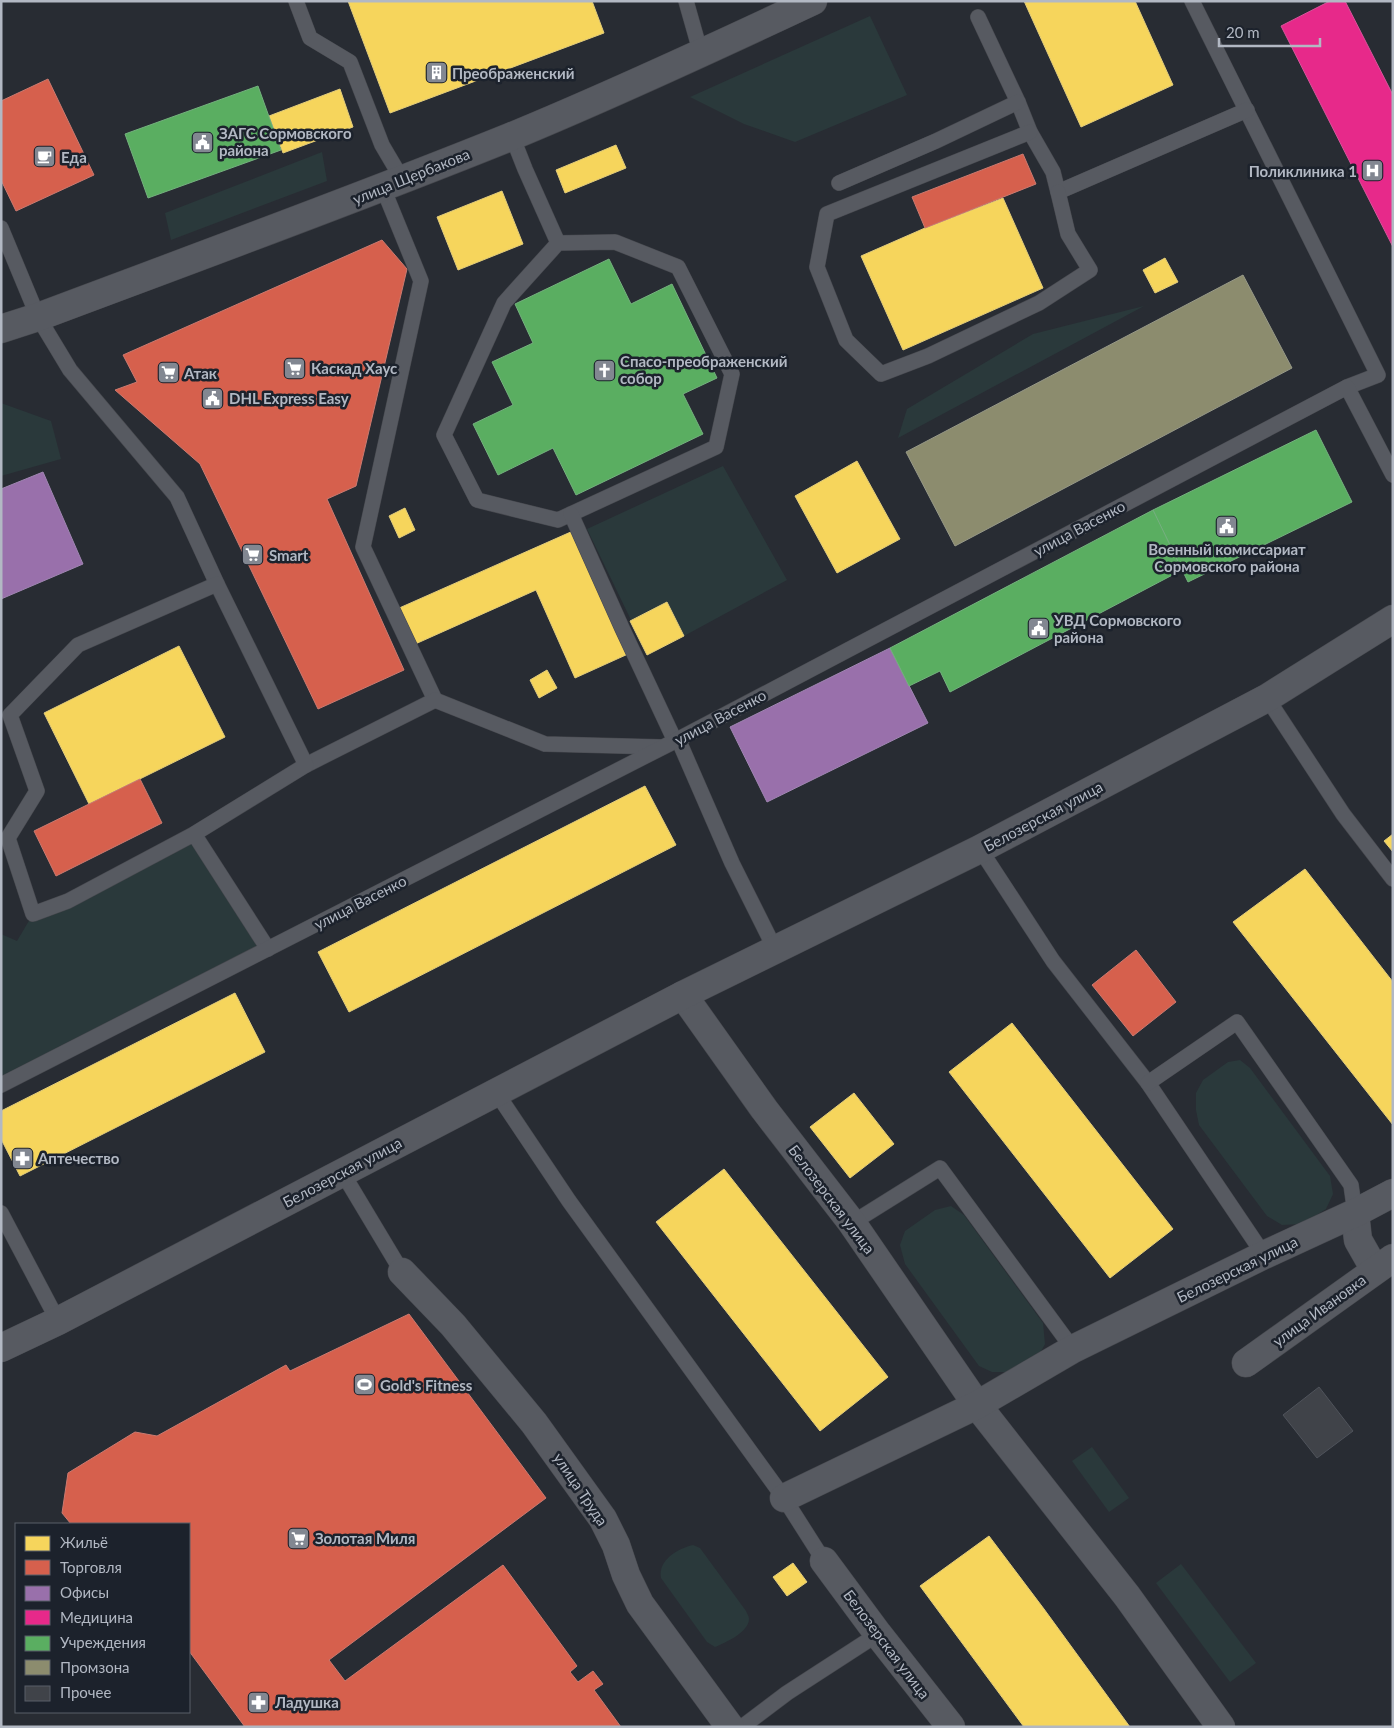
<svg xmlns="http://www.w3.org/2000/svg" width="1394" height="1728" font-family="Lato,sans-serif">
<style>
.green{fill:#2a393b}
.homes{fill:#f6d55c;stroke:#e2cc7b}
.shops{fill:#d6604d;stroke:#cb7a70}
.offices{fill:#9970ab;stroke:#a086b2}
.health{fill:#e7298a;stroke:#d7549b}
.public{fill:#5aae61;stroke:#74b17e}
.industry{fill:#8c8c6e;stroke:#979988}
.building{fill:#404349;stroke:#4f535b}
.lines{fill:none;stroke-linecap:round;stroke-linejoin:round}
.lane-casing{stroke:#46484e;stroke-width:16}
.street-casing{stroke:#46484e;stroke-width:29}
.lane{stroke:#575a61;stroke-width:15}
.street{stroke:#575a61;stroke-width:28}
.labels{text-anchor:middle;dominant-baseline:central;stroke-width:5;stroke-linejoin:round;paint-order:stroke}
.poi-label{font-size:15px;font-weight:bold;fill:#b2b8c3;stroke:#1c222c;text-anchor:start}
.street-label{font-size:15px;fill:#b2b8c3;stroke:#1c222c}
</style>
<rect width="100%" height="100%" fill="#282c33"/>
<g class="green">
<path d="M870,16L907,95L795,142L744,124L690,97Z"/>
<path d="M322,152L327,181L171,240L165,213Z"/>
<path d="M1144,306L898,438L907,409L1033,334Z"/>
<path d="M1,403L51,421L61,459L1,476Z"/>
<path d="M723,466L787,580L684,636L667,602L631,620L587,529Z"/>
<path d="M194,834L268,949L1,1085V934L17,941L33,914Z"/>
<path d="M1240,1060L1250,1068L1330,1176L1333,1194L1326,1209L1302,1224L1282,1225L1267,1216L1199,1125L1196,1110V1093L1203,1080L1228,1062Z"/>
<path d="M951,1206L964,1215L1043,1323L1045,1344L1038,1357L1008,1372H992L979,1366L905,1264L900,1245L905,1231L935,1210Z"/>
<path d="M1092,1447L1129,1498L1109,1512L1072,1461Z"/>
<path d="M693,1545L700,1548L746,1611C747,1614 749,1616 749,1619C749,1632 725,1643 715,1647L707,1642L661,1578C658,1560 677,1549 693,1545Z"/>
<path d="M1181,1564L1256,1663L1230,1682L1156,1583Z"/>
</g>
<g class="homes">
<path d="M348,1H592L604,33L390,113Z"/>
<path d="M1024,1H1135L1173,85L1081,127Z"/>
<path d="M340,89L353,127L283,153L269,116Z"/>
<path d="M616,145L626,168L565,193L556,170Z"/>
<path d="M502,191L523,244L458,270L437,217Z"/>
<path d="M1003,198L1043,288L903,350L861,256L925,228Z"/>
<path d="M1165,258L1178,282L1155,293L1143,270Z"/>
<path d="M857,461L900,539L837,573L795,496Z"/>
<path d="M405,508L415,530L399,538L389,516Z"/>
<path d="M573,531L628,654L575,678L536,590L413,645L397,609Z"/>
<path d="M667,602L684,636L647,655L630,621Z"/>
<path d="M179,646L225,737L89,804L44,713Z"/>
<path d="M547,670L557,688L539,698L530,680Z"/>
<path d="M645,786L676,845L349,1012L318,952Z"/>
<path d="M1393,834V852L1384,841Z"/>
<path d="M1305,869L1393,982V1125L1233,922Z"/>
<path d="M235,993L265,1052L20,1176L1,1139V1111Z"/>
<path d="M1012,1023L1173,1229L1110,1278L949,1072Z"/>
<path d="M854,1093L894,1144L850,1178L810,1127Z"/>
<path d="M724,1169L888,1377L820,1431L656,1222Z"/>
<path d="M989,1536L1044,1609L1130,1727H1024L920,1586Z"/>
<path d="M793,1563L807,1582L787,1596L773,1577Z"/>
</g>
<g class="shops">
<path d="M48,79L94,175L16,211L1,180V101Z"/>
<path d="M1023,154L1036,184L925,228L912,197Z"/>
<path d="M382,240L407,269L356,486L327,499L404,670L318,709L200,464L115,390L137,382L123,355Z"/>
<path d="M140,779L162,823L56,876L34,831Z"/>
<path d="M1136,950L1176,1002L1133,1036L1092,985Z"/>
<path d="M409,1314L546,1498L329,1660L345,1681L503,1565L577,1666L570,1672L578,1682L593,1671L603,1684L594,1690L621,1727H245L189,1651V1524H71L62,1513L68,1473L135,1432L157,1436L286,1365L290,1371Z"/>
</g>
<g class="offices">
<path d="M43,472L83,564L1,599V489Z"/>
<path d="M890,648L928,723L767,802L730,727Z"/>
</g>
<path class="health" d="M1330,1H1345L1393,95V247L1281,26Z"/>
<g class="public">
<path d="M258,86L281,150L148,198L125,134Z"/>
<path d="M609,259L631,304L672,284L717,378L683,394L703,434L576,495L553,448L498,475L473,424L513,405L492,362L533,343L515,304Z"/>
<path d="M1316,430L1352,502L1188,582L1153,510Z"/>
<path d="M1153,510L1182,570L950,692L940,671L909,686L890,648Z"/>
</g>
<path class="industry" d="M1243,275L1292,368L955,546L906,452Z"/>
<path class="building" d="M1319,1387L1353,1431L1317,1458L1283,1415Z"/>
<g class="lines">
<defs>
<g id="lane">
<path d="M296,1L310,38L350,62L382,145L402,179"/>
<path d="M686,1L701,54"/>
<path d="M1192,1L1378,375L1347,387"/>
<path d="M978,17L1018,102L1030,132L1053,172L1058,192L1247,110"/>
<path d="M1030,132L827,214L817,267L846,340L881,374L928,356L1039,303L1090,270L1068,234L1058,192"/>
<path d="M512,136L525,169L558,243L504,303L444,435L477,500L558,520L716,447L732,374L678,267L615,242L558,243"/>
<path d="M839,183L936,141L1018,102"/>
<path d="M383,188L421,281L363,547L435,700"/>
<path d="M1,228L38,317L70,370L177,497L217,584"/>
<path d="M571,514L622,628L675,741"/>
<path d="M1267,698L1343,814L1393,879"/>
<path d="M678,739L732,863L775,949"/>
<path d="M306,765L435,700L545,744L661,747"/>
<path d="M194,834L306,765L217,584L78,645L10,715L37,791L8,838L33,914L68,901L194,834L268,949"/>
<path d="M980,849L1053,961L1148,1083L1264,1255"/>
<path d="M1148,1083L1237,1022L1351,1185L1355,1213"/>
<path d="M1,1085L675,741L1347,387L1393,475"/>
<path d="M496,1092L569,1201L784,1498L824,1561"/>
<path d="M342,1172L402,1272"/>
<path d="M1,1213L58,1321"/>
<path d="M852,1223L940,1168L1073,1349"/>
<path d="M742,1727L787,1693L878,1634"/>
</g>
<g id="street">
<path d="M1,329L38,317C195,258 354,200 510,137C612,95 713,48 813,1"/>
<path d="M683,995L764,1109L852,1223L977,1405L1127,1596L1221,1727"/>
<path d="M1355,1213L1358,1240L1375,1270"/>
<path d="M402,1272L453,1325L534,1423L603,1519L616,1545L626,1575L640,1604L730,1727"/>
<path d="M1,1348L58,1321L683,995L980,849L1267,698L1393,619"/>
<path d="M1246,1363L1393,1258"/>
<path d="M784,1498L977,1405L1073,1349L1264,1255L1355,1213L1393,1193"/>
<path d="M824,1561L878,1634L951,1727"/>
</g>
</defs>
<use href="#lane" class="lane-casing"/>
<use href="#street" class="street-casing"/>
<use href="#lane" class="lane"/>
<use href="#street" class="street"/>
</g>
<defs>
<symbol id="building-square" viewBox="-11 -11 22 22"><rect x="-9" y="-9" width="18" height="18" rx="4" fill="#828791" stroke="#1c222c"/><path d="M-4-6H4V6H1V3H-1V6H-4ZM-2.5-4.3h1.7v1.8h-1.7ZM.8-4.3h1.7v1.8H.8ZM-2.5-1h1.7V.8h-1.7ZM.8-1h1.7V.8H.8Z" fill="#fff"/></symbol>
<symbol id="civic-square" viewBox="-11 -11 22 22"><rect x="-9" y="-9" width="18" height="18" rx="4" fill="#828791" stroke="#1c222c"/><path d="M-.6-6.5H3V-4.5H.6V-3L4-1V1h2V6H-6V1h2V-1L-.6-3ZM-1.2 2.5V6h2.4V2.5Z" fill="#fff"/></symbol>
<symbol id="cafe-square" viewBox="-11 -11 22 22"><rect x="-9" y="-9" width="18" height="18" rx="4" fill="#828791" stroke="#1c222c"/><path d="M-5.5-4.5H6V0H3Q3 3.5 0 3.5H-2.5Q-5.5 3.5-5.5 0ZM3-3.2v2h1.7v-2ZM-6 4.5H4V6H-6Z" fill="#fff"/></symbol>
<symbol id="hospital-square" viewBox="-11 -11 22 22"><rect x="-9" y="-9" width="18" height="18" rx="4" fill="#828791" stroke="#1c222c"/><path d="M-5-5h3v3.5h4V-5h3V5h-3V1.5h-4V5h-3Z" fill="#fff"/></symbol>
<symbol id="supermarket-square" viewBox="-11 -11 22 22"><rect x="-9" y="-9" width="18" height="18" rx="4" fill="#828791" stroke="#1c222c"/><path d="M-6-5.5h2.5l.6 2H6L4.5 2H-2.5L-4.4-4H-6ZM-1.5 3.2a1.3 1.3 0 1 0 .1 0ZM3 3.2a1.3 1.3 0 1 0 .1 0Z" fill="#fff"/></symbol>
<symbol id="church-square" viewBox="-11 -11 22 22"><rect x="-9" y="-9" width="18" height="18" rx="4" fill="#828791" stroke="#1c222c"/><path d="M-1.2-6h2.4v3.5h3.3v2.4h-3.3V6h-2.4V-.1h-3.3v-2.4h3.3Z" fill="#fff"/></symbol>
<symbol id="pharmacy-square" viewBox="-11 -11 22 22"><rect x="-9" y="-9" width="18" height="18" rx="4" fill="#828791" stroke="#1c222c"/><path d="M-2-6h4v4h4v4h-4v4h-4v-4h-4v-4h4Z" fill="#fff"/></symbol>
<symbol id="stadium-square" viewBox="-11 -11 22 22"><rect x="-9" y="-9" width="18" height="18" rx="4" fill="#828791" stroke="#1c222c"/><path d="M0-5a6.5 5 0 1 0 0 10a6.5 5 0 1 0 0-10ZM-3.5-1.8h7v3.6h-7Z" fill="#fff"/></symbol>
</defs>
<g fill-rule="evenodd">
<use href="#building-square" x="424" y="60" width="25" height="25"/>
<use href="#civic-square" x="190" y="130" width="25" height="25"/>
<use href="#cafe-square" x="32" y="144" width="25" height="25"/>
<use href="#hospital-square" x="1360" y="158" width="25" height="25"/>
<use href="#supermarket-square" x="282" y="356" width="25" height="25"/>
<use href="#church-square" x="592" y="358" width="25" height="25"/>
<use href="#supermarket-square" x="156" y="360" width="25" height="25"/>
<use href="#civic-square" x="200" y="386" width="25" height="25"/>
<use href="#civic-square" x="1214" y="514" width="25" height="25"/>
<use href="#supermarket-square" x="240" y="542" width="25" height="25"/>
<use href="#civic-square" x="1026" y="616" width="25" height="25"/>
<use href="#pharmacy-square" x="10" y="1146" width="25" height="25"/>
<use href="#stadium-square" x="352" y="1372" width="25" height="25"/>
<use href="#supermarket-square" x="286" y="1526" width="25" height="25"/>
<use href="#pharmacy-square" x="246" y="1690" width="25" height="25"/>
</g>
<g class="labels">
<g class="poi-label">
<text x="452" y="73">Преображенский</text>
<text x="219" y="133">ЗАГС Сормовского<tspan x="219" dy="17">района</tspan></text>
<text x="61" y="157">Еда</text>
<text x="1357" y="171" text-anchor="end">Поликлиника 1</text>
<text x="620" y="361">Спасо-преображенский<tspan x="620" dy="17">собор</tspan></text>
<text x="311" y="368">Каскад Хаус</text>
<text x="184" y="373">Атак</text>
<text x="229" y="398">DHL Express Easy</text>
<text x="1227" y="549" text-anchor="middle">Военный комиссариат<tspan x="1227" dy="17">Сормовского района</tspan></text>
<text x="269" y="555">Smart</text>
<text x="1054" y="620">УВД Сормовского<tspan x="1054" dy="17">района</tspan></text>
<text x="38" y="1158">Аптечество</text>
<text x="380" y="1385">Gold's Fitness</text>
<text x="315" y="1538">Золотая Миля</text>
<text x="275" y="1702">Ладушка</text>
</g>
<g class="street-label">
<text transform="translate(411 176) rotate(-22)">улица Щербакова</text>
<text transform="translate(1079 528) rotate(-28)">улица Васенко</text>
<text transform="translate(720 717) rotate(-28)">улица Васенко</text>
<text transform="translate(1043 816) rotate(-28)">Белозерская улица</text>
<text transform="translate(360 902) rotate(-27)">улица Васенко</text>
<text transform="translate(342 1172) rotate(-28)">Белозерская улица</text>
<text transform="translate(832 1199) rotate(53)">Белозерская улица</text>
<text transform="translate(1237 1269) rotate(-26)">Белозерская улица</text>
<text transform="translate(1319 1310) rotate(-36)">улица Ивановка</text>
<text transform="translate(581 1489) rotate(56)">улица Труда</text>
<text transform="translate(887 1644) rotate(53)">Белозерская улица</text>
</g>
</g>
<rect width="1394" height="1728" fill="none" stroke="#b2b8c3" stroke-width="5"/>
<rect x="15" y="1523" width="175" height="190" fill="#1c222c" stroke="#585e68"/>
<rect x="25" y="1536" width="25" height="15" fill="#f6d55c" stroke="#585e68"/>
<text x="60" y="1548" font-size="15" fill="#b2b8c3">Жильё</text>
<rect x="25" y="1560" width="25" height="15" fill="#d6604d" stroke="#585e68"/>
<text x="60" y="1573" font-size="15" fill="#b2b8c3">Торговля</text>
<rect x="25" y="1586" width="25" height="15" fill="#9970ab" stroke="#585e68"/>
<text x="60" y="1598" font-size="15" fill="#b2b8c3">Офисы</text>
<rect x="25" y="1610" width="25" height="15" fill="#e7298a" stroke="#585e68"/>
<text x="60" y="1623" font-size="15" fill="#b2b8c3">Медицина</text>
<rect x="25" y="1636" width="25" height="15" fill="#5aae61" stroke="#585e68"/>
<text x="60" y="1648" font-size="15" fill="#b2b8c3">Учреждения</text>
<rect x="25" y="1660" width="25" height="15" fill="#8c8c6e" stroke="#585e68"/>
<text x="60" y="1673" font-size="15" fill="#b2b8c3">Промзона</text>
<rect x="25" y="1686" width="25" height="15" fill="#404349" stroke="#585e68"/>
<text x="60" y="1698" font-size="15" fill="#b2b8c3">Прочее</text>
<path d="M1219 38v8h101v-8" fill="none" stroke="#b2b8c3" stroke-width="2.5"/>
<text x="1226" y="38" font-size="15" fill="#b2b8c3" stroke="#1c222c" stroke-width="4" paint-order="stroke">20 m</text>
</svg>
